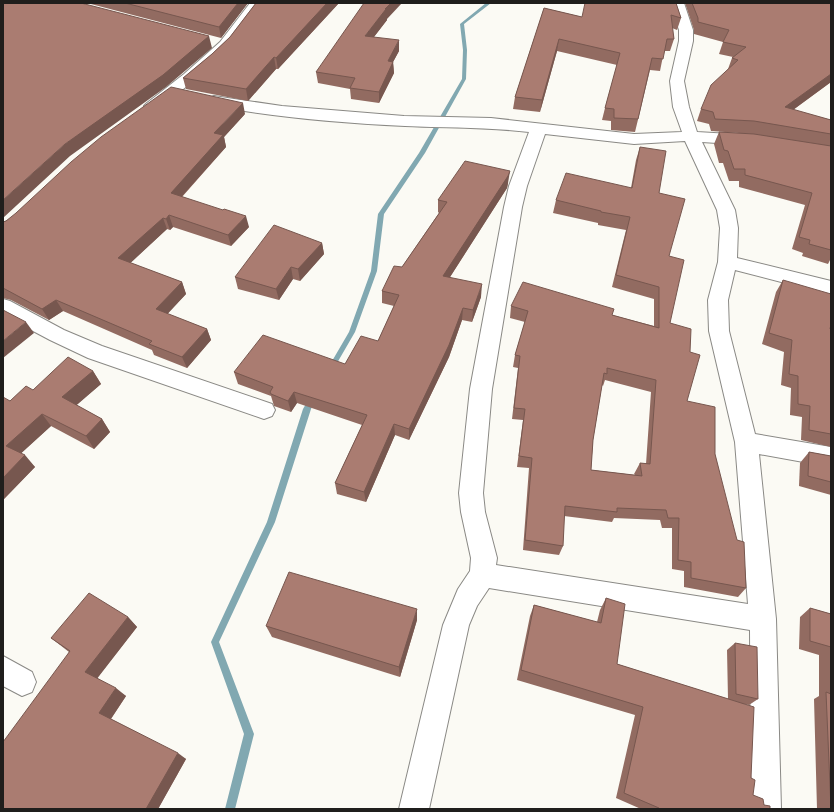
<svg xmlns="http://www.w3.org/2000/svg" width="834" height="812" font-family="'Fira Sans Condensed',sans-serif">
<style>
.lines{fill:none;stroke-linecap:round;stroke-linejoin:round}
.stream{fill:#81a8b1;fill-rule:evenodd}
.minor-casing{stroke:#8a8985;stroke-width:2}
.minor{fill:#fff;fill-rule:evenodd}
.wall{fill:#926b61;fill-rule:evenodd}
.shaded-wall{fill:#77574f}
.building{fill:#aa7c71;stroke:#77574f;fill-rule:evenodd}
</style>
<rect width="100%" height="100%" fill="#fbfaf4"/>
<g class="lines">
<g class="stream">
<path d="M486,3H491L464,24L467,50L466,79L425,153L384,214L377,271L355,332L333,370H329L328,368L349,332L371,271L378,214L419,153L462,79L463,50L460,24Z"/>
<path d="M312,396L314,397L315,399L311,409L275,522L219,642L254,734L235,809H225L244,734L211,642L267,522L303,409L310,397Z"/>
</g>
<defs>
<g id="minor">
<path d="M250,3H264L230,48L195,80L157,109L152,111L147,109L144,106L147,103L184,74L220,42Z"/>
<path d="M670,3H684L693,30V41L684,81L689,107L697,132L747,135L753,137L755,140L753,143L747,145L702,142L735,210L738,228L737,258L831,281V295L735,270L728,300L729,331L755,434L831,447V467L759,454L776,619L781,809H751L750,630L489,588L477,606L469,625L429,809H399L443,625L458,589L470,571L471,558L461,512L459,493L470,389L504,207L509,186L529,132C488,127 446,128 405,126C342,123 275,117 214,106L209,104L206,101L209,98L214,96L282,106L404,116L491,118L634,134L682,132L673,107L670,81L679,41V30ZM545,134L634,144L685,141L717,210L720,228L718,262L708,300L709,331L735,442L748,604L496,565L497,558L485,512L483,493L492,389L522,207L527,186Z"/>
<path d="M3,299L10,301L64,330L102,346L272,404L275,410L272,416L264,419L88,358L50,340L3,315Z"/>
<path d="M3,656L32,672L36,682L32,692L22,696L3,686Z"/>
</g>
</defs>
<use href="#minor" class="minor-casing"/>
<use href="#minor" class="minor"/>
</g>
<g class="wall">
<path d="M87,3H248L221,38Z"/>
<path d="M256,3H339L278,69H276L248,101L186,89L183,78L212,54L230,37Z"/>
<path d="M676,3L681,18L677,30L672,28L674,39L670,51H664L660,71L650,70L635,132L611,130V121L602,120L605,108L617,65L557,51L540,112L513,109L515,97L544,8L582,17Z"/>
<path d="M685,3H831V82L793,110L831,120V258L828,264L802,256L803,253L792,249L805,205L739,187V181H729L723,163H719L714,144L719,132L753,134L711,131L709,124L697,121L701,109L728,69L732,58L733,57L719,54L723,42L694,34V30Z"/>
<path d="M387,19V20L374,37L399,51L393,62L394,73L379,103L351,99L350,89L318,83L316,72Z"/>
<path d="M245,114L224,137L226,147L182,197L249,227L231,246L173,227L170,230L167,229L130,263L182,282L186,294L167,314L207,329L211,340L187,368L154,355L152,350L63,311L49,320L11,300L3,298V222Z"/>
<path d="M640,147L659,193L669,256L670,323L687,401L715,454L746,588L738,597L684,587V571L672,569V528H662L660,520L614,518L612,522L564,516L563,546L559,555L523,550L529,468L517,467L523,420L512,419L518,368L513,367L515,355L525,322L510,318L511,306L612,315L654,326V299L612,287L626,230L598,225V223L553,213L556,200L631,188L636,160ZM605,380L651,392L646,464L640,463L634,474L635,475L591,470L593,440L602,385L603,386Z"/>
<path d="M508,183L507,188L450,277L481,297L472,322L462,320L449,357L409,440L395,435L366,502L337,494L335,483L362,425L297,403L291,412L274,406L271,396L238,384L234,372L345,364L378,341L394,306L382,303V291L402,267L439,213L438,212V200Z"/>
<path d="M322,243L324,254L300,281L293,279L279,300L238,289L235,277Z"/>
<path d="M783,280L831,329V447L801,440L802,417L790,415L791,388L781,385L784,352L762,344L776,292Z"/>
<path d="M93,371L101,384L76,405L102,419L110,432L94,449L51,426L21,453L35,467L3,500L10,401L33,390Z"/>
<path d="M809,452L831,456V495L799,486L800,463Z"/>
<path d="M606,598L617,664L728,699L727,650L735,643L758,699L749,705L744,704L753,795L764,805L770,809H641L616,798L635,715L517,680L530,616L534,605L597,622L600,610Z"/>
<path d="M810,608L831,614V809H817L814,699L819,696V655L799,649L800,617Z"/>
<path d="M128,617L137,627L97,678L126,696L111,719L186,759L158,809H3L69,652L51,638Z"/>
<path d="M417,620L400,677L272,637L266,626Z"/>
</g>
<g class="shaded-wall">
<path d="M238,3H248L221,38L219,27Z"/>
<path d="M327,3H339L278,69L276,58Z"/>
<path d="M391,3H402L387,19V20L366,47L365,36L385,9Z"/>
<path d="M209,36L212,48L166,87L70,156L3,218V200L65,144Z"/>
<path d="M559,39L557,51L540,112L542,100Z"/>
<path d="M399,40V51L393,62L394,73L379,103V92L388,61Z"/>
<path d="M274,57L276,69L248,101L246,89Z"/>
<path d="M831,74V82L779,120L785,107Z"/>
<path d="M243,103L245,114L224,137L226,147L174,205L171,193L214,133Z"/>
<path d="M510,171L508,183L507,188L443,288V276Z"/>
<path d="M169,215L173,227L170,230L166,219Z"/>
<path d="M246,216L249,227L231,246L228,235Z"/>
<path d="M163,218L167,229L123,270L118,258Z"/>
<path d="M322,243L324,254L300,281L298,269Z"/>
<path d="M291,267L293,279L279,300L276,289Z"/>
<path d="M182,282L186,294L161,321L156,309Z"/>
<path d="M482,284L481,297L472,322L473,310Z"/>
<path d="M56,300L63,311L49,320L42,309Z"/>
<path d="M463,308L462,320L449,357L409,440V429Z"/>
<path d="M26,322L34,333L3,358V341Z"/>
<path d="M207,329L211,340L187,368L182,357Z"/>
<path d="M93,371L101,384L71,410L62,397Z"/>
<path d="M294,392L297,403L291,412L288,401Z"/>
<path d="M42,414L51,426L16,458L6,446Z"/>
<path d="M102,419L110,432L94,449L86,436Z"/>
<path d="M394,424L395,435L366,502L364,492Z"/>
<path d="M25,455L35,467L3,500V478Z"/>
<path d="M417,609V620L400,677L399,667Z"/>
<path d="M128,617L137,627L96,680L85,672Z"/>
<path d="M116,688L126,696L110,720L99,713Z"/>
<path d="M178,753L186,759L158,809H146Z"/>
</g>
<g class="building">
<path d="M3,3H81L209,36L163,75L65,144L3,200Z"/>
<path d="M125,3H238L219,27Z"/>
<path d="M256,3H327L276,58L274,57L246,89L183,78L212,54L230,37Z"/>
<path d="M364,3H391L385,9H386L365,36L399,40L388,61L393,62L379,92L350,88L355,78L316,72Z"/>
<path d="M585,3H676L681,18L671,15L674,39H667L663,59L652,58L638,119L614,118V109L605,108L620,53L559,39L542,100L515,97L544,8L582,17Z"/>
<path d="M692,3H831V74L785,107L831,120V134L754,121L715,119L713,112L701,109L711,85L738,60L732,58L746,47L723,42L729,30L698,22V18Z"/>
<path d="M171,87L243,103L214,133L223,135L171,193L223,210L224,209L246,216L228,235L169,215L166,219L163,218L118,258L182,282L156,309L207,329L182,357L149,344L152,341L56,300L42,309L3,288V222L6,221L16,213L71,162L101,137Z"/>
<path d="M719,132L754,134L831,146V250L809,244L810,240L799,237L812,193L745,175V169H734L728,151L724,150Z"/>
<path d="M640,147L666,151L659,193L685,199L669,256L684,260L670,323L691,329L690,352L700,355L687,401L715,407V454L737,540L744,542L746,588L691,578V562L678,560L679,518H668L666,510L617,508V512L565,506L563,546L525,540L532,458L519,456L525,409L514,408L520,356L515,355L528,311L511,306L523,282L614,309L612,315L659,328V287L616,275L630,217L601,212V211L556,200L566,173L632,188ZM607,368L656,380L650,464L640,463L642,476L591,470L593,440L604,373L607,374Z"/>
<path d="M465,161L510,171L508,176L443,276L482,284L473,310L463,308L449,345L409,429L394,424L364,492L335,483L367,415L294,392L288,401L271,394L270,392L273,387L234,372L263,335L345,364L361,336L378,341L399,295L382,291L394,266L402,267L447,202L438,200Z"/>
<path d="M274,225L322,243L298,269L291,267L276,289L235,277Z"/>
<path d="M783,280L831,294V324L830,329H831V434L809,430L810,406L798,404V376L789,374L792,340L769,333Z"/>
<path d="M3,310L26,322L3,341Z"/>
<path d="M68,357L93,371L62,397L102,419L86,436L42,414L6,446L25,455L3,478V397L10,401L26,386L33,390Z"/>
<path d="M809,452L831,456V482L808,476Z"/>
<path d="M289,572L417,609L399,667L266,626Z"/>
<path d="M89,593L128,617L85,672L116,688L99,713L178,753L146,809H3V742L70,651L51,638Z"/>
<path d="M606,598L625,604L617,664L754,707L751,778L755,780L753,795L763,799L764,805L770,806V809H659V808L624,793L643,707L521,670L534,605L601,623Z"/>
<path d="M810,608L831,614V656V647L810,641Z"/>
<path d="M735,643L757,647L758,699L736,694Z"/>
<path d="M826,692L831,694V809Z"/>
</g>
<rect width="834" height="812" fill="none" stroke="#1f1e1c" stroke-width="8"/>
</svg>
